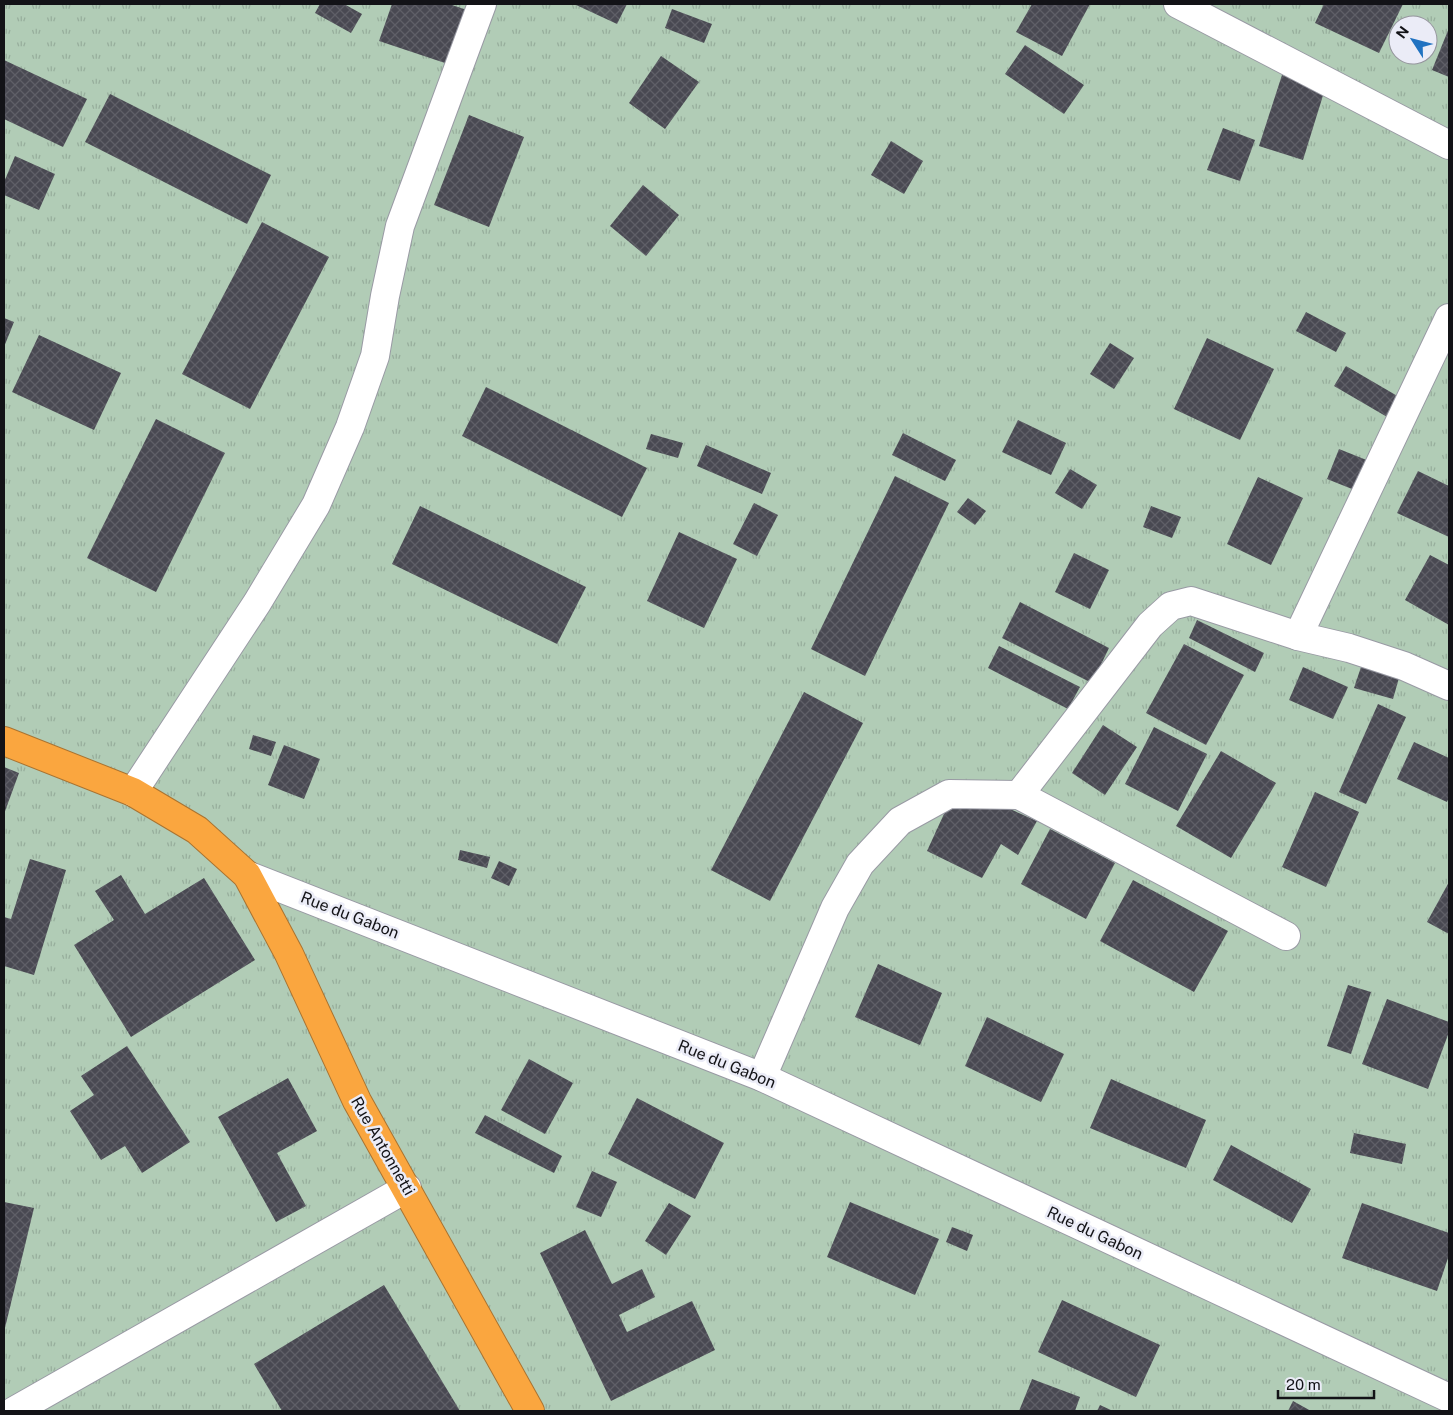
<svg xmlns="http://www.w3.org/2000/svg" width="1453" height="1415" font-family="'Public Sans',sans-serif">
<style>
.grass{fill:url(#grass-tufts);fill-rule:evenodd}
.building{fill:url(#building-cross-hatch)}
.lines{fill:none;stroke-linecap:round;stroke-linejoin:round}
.minor-casing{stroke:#999aa4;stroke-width:30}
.highway-casing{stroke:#a97331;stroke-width:30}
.minor{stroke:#fff;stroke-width:28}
.highway{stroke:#faa63f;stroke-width:28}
.labels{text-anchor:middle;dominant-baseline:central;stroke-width:5;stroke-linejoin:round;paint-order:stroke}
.street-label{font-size:16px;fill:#131317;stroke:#ebecf7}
</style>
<defs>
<pattern id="grass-tufts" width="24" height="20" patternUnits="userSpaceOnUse" patternTransform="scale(1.25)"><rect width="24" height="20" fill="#b1ccb6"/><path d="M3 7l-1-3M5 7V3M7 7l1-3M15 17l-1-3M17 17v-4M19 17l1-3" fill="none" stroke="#97ae9c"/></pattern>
<pattern id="building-cross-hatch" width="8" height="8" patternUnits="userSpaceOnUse" patternTransform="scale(1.25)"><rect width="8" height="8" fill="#494952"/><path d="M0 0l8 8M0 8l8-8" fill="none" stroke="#5f5f67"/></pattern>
</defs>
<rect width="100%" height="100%" fill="#dedfe9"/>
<path class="grass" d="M4,4H1449V1411H4ZM1398,25H1428V55H1398Z"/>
<g class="building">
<path d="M320,4H344L362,14L351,33L315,13Z"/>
<path d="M392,4H449L467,10L448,64L379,41Z"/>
<path d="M574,4H627L617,24Z"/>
<path d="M1032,4H1090L1062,56L1016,32Z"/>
<path d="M1324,4H1403L1379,53L1315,23Z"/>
<path d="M672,9L712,24L704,43L665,28Z"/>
<path d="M1449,28V77L1432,70Z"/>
<path d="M1025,45L1084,85L1064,114L1005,74Z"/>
<path d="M661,56L699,82L665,129L629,103Z"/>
<path d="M4,60L87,99L63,147L4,119Z"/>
<path d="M1282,75L1325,89L1303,160L1259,146Z"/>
<path d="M110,94L271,175L247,224L85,142Z"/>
<path d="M469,115L524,137L489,227L434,205Z"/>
<path d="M1223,128L1255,140L1240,181L1207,170Z"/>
<path d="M891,141L923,161L904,194L871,175Z"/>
<path d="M15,156L55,174L39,210L4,195V182Z"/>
<path d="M643,185L679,215L646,256L610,226Z"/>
<path d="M262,222L329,257L250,409L182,374Z"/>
<path d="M1306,312L1346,333L1336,352L1296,331Z"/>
<path d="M4,318L14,322L4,347Z"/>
<path d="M39,335L121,373L94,430L12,392Z"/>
<path d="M1207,338L1274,369L1240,440L1174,409Z"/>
<path d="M1110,343L1134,358L1114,389L1090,374Z"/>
<path d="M1346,366L1406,401L1394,421L1334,386Z"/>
<path d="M486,387L647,468L622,517L462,436Z"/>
<path d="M156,419L225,453L156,592L87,558Z"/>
<path d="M1018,420L1066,443L1051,475L1002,452Z"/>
<path d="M903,433L956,460L945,481L892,455Z"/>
<path d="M651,434L683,443L678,458L646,449Z"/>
<path d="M706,445L771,473L762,494L697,466Z"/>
<path d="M1339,449L1369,461L1357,491L1327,479Z"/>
<path d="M1070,469L1097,485L1082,509L1055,493Z"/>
<path d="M1418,471L1449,486V537L1397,513Z"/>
<path d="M895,476L949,503L865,676L811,649Z"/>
<path d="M1258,477L1303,498L1271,565L1227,544Z"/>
<path d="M968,498L986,511L975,525L957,512Z"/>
<path d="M754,503L778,515L757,556L733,544Z"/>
<path d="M420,506L586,587L557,644L392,564Z"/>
<path d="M1151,506L1181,517L1172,538L1143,527Z"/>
<path d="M679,532L737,559L704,628L647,601Z"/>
<path d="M1074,553L1109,570L1090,609L1055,592Z"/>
<path d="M1430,555L1449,565V625L1405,600Z"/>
<path d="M1020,602L1109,648L1092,683L1002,638Z"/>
<path d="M1197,620L1264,653L1255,672L1189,638Z"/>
<path d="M1184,644L1244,675L1206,745L1146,713Z"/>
<path d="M999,646L1080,687L1068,709L988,668Z"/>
<path d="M1303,667L1348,687L1333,719L1289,700Z"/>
<path d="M1361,667L1399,678L1393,699L1354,688Z"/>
<path d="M804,692L863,723L770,901L711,870Z"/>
<path d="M1378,704L1406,717L1366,804L1339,792Z"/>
<path d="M1103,725L1137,747L1105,795L1072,773Z"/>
<path d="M1154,727L1207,754L1178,811L1125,784Z"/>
<path d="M253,735L276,742L271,756L249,749Z"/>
<path d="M1414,742L1449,758V797L1447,802L1397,779Z"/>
<path d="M284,745L320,759L304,799L268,785Z"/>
<path d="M1221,751L1276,783L1231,858L1176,826Z"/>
<path d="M4,767L19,773L4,814Z"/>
<path d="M1315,792L1359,812L1326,887L1282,867Z"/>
<path d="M949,803L1001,805L1037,821L1018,855L1001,844L982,878L927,851Z"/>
<path d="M1050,829L1115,863L1086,919L1021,884Z"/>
<path d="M460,850L490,857L487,868L458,860Z"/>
<path d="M30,859L66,870L34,975L4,966V917L11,919Z"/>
<path d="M499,861L517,869L509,886L491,878Z"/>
<path d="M121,875L145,914L204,878L255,960L131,1037L74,945L114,920L95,891Z"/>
<path d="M1133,880L1228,931L1194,992L1100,941Z"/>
<path d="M1449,882V934L1427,922Z"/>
<path d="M878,964L942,993L920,1045L855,1017Z"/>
<path d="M1348,985L1371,992L1351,1054L1327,1046Z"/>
<path d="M1387,999L1449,1022V1032L1428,1089L1362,1064Z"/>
<path d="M987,1017L1064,1054L1041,1102L965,1066Z"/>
<path d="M127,1046L190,1142L142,1173L125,1146L101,1160L70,1111L94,1095L81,1076Z"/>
<path d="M529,1059L573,1083L545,1134L501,1110Z"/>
<path d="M288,1078L317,1131L277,1153L306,1206L276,1222L218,1117Z"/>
<path d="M1111,1079L1206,1120L1186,1168L1090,1128Z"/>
<path d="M637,1098L724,1143L695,1199L608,1154Z"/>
<path d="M485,1115L562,1156L554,1173L475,1133Z"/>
<path d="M1354,1133L1406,1144L1402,1164L1350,1153Z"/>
<path d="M1231,1145L1311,1189L1292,1223L1213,1180Z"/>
<path d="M592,1171L617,1182L601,1217L576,1207Z"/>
<path d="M4,1202L34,1208L4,1332Z"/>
<path d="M850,1202L939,1239L915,1295L827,1257Z"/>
<path d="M669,1203L691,1216L666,1255L645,1241Z"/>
<path d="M1362,1203L1449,1233V1255L1437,1291L1342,1258Z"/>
<path d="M952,1227L973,1235L967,1251L946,1242Z"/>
<path d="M585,1230L612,1284L642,1269L655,1297L619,1315L627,1332L692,1301L715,1350L611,1401L540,1253Z"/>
<path d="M384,1285L460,1411H282L254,1364Z"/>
<path d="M1062,1300L1160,1345L1136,1397L1038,1352Z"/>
<path d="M1032,1379L1080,1397L1075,1411H1019Z"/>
<path d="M1293,1401L1311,1411H1288Z"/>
<path d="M1100,1405L1113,1411H1097Z"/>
</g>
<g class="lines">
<defs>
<g id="minor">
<path d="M1178,4L1449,145"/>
<path d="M1298,636L1449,318"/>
<path d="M133,792L257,603L316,505L350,427L375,356L385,296L400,226L482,4"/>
<path d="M1019,795L1286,936"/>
<path d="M247,875L762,1077L1449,1398"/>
<path d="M762,1077L835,908L860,864L900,821L949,794L1019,795L1150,625L1171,606L1191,601L1298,636L1349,648L1404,666L1449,686"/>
<path d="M14,1411L407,1188"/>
</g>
<path id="highway" d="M4,741L133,792L197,830L247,875L289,954L357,1101L530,1411"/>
</defs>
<use href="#minor" class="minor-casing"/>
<use href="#highway" class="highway-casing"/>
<use href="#minor" class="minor"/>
<use href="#highway" class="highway"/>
</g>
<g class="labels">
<g class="street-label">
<text transform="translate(350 915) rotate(21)">Rue du Gabon</text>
<text transform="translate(727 1064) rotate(22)">Rue du Gabon</text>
<text transform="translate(383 1146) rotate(60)">Rue Antonnetti</text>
<text transform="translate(1095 1233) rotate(25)">Rue du Gabon</text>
</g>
</g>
<rect width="1453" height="1415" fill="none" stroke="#131317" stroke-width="10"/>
<g transform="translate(1413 40) rotate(306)"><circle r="24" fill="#ebecf7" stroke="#95959d"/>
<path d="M0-4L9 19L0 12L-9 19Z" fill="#2072c1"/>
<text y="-8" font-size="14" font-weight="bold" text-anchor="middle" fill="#131317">N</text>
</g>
<path d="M1278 1390v8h96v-8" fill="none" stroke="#131317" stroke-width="2.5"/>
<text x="1286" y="1390" font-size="15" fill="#131317" stroke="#ebecf7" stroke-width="4" paint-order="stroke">20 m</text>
</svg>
